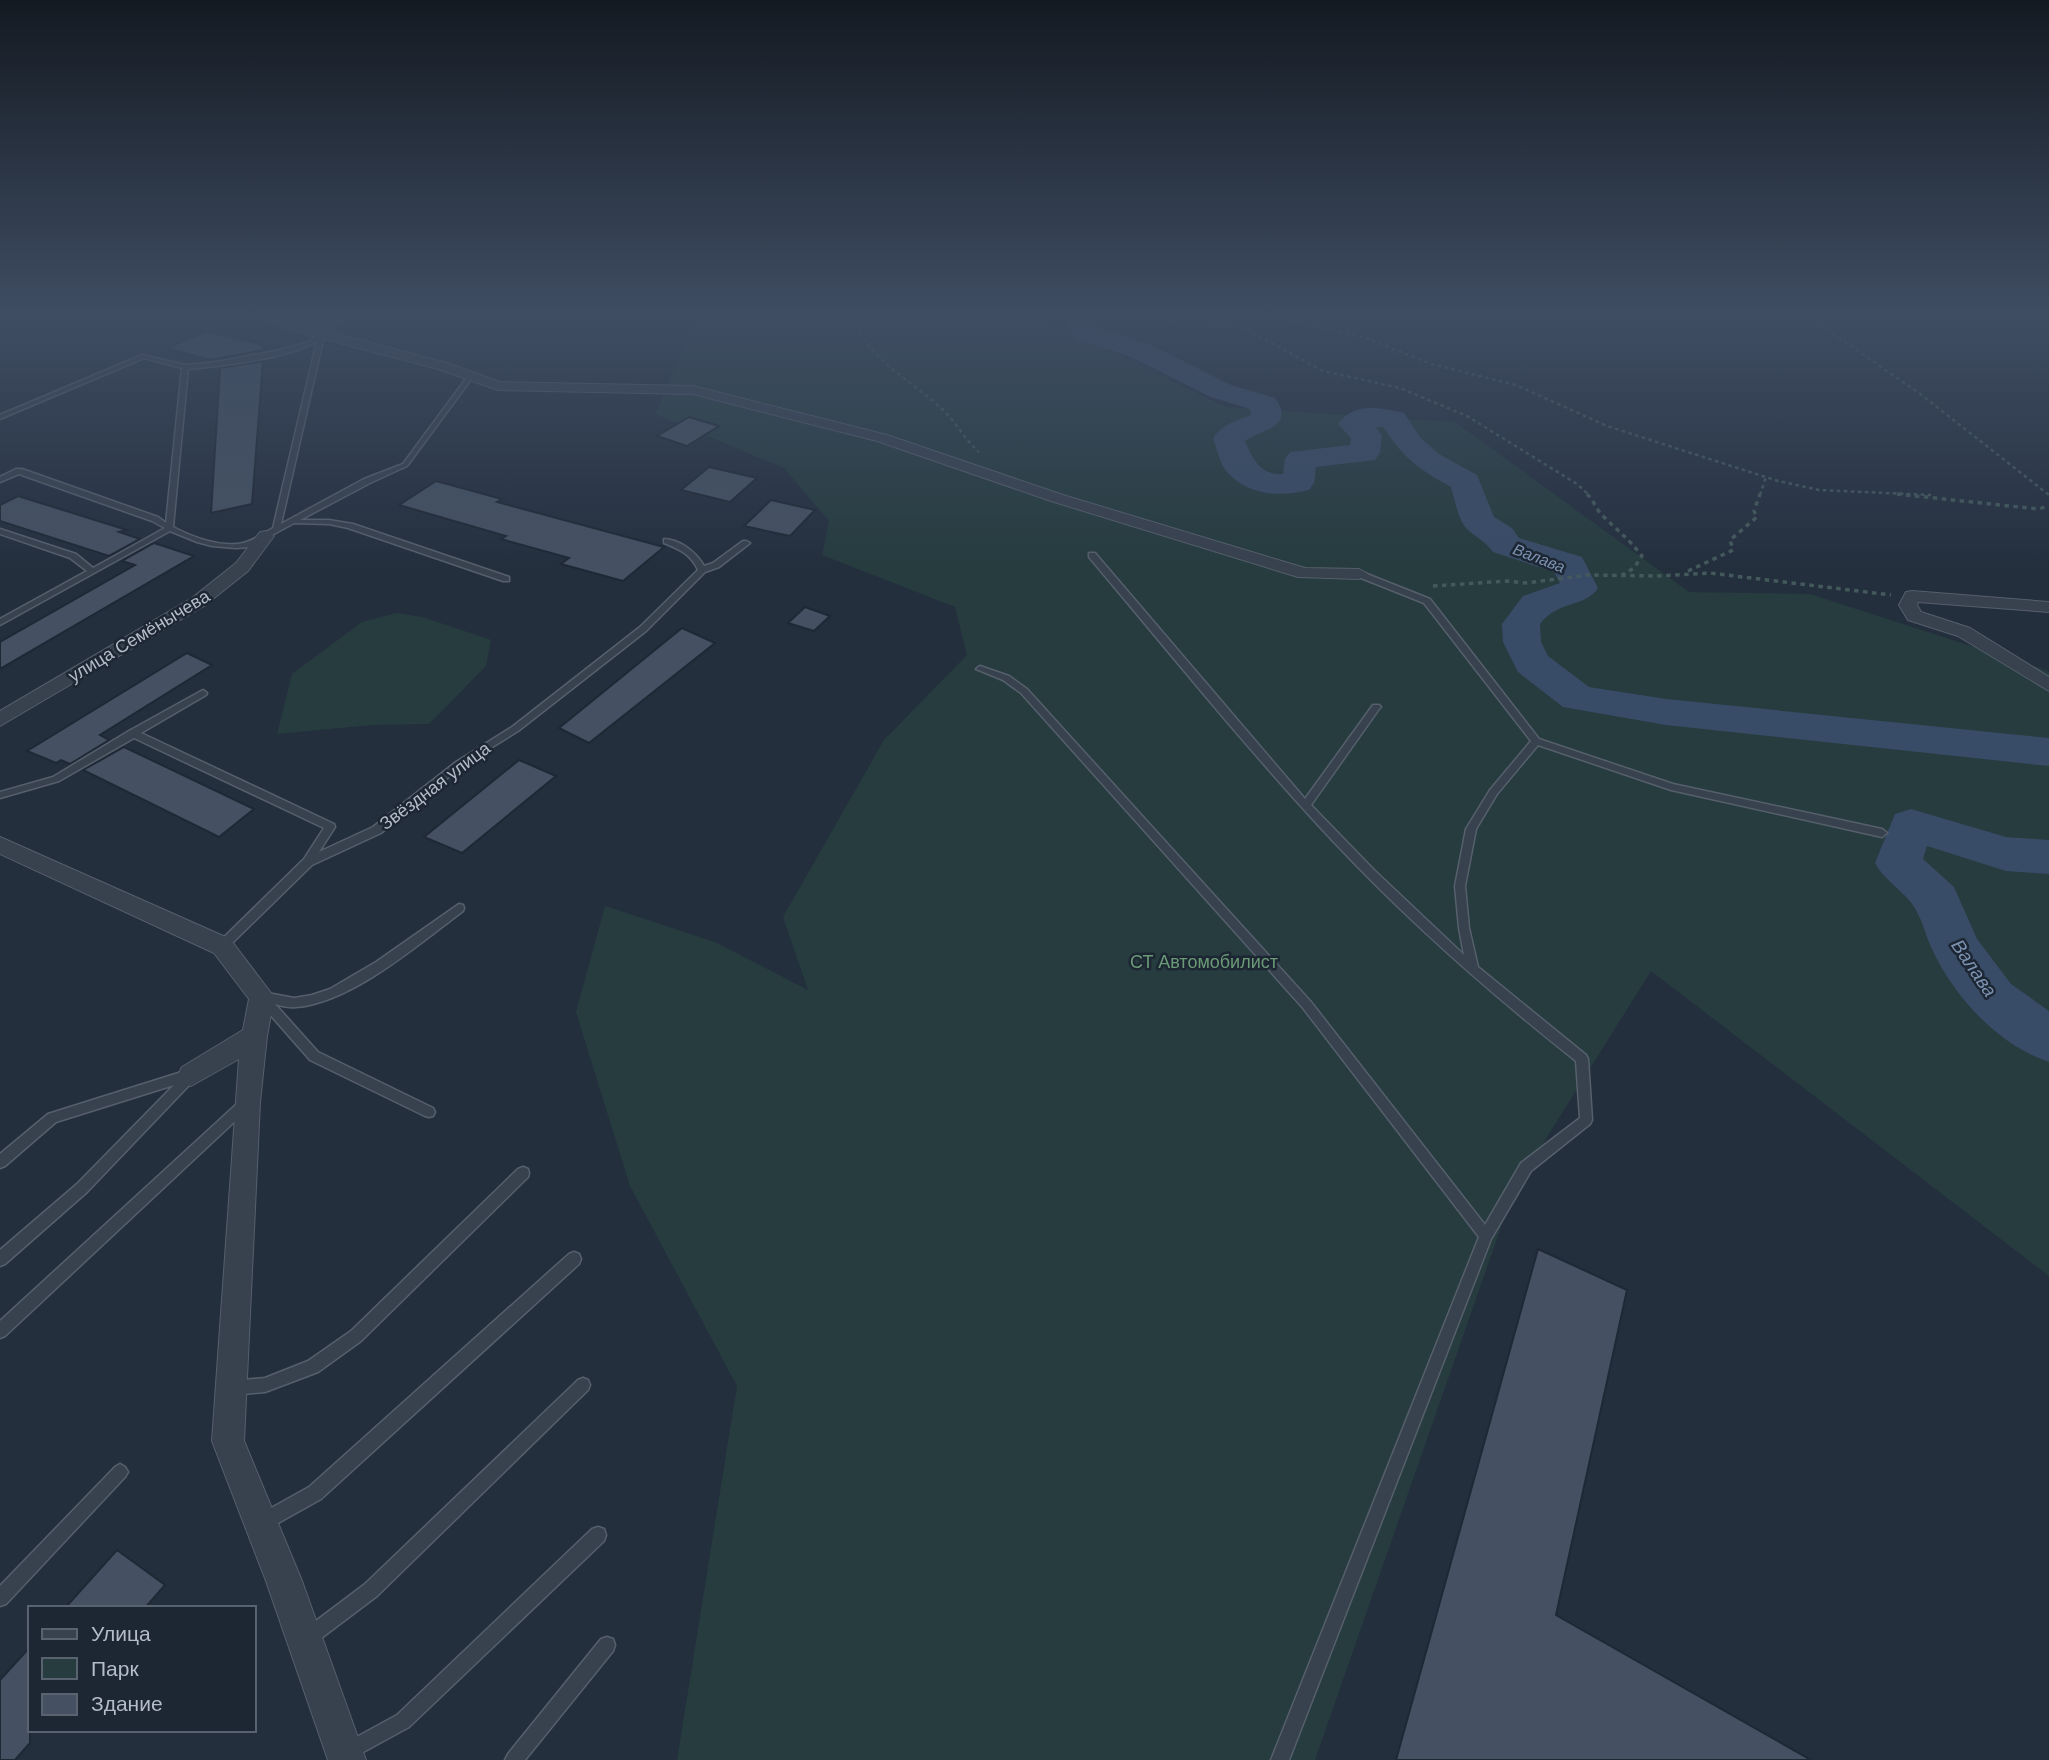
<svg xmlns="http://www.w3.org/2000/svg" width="2049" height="1760" font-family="'DM Sans',sans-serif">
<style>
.green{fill:#263c3f}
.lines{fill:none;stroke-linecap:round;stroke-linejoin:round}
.river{fill:#394c67;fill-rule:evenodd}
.building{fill:#455162;stroke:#1f2835;stroke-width:2}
.lane-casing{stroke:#565f6c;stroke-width:3}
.street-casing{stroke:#565f6c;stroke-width:2}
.path-far1{stroke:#44595c;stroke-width:2.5;stroke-dasharray:3.5 3.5;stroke-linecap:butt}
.path{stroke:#44595c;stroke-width:3.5;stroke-dasharray:4.5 4.5;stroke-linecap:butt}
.lane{fill:#38414e;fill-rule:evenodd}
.street{fill:#38414e;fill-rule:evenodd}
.labels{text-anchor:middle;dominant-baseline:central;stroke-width:5;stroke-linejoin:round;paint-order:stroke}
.far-water-label{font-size:16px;font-style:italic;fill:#7c92b1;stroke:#1d2633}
.street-label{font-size:18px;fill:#b4bcc9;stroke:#1d2633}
.park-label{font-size:18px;fill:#6b9a76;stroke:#1d2633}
.water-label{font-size:19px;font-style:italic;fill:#7c92b1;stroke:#1d2633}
</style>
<rect width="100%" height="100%" fill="#242f3e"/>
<g class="green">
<path d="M696,319H1043L1226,407L1455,422L1689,592L1810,594L2049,671V1276L1651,971L1514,1190L1315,1760H677L737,1386L630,1186L576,1012L605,906L715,942L808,990L783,917L884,740L967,655L955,607L822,555L829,521L784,468L655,414Z"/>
<path d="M397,613L422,617L491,640L486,666L429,724L372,725L277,734L292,674L362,622Z"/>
</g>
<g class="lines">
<g class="river">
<path d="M1066,319H1092L1096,328L1149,344L1231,385L1275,398C1296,427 1263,429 1245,441C1252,458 1261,476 1283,474L1285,459L1290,452L1350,445L1351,438L1338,424C1353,402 1380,407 1404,413L1420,437L1439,454L1477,475L1494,517L1512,528L1519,538L1582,557L1598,588C1585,608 1558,600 1540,624L1541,642L1548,656L1589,687L1666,699L2049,738V766L1666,725L1563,707L1518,672L1503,642L1502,624L1523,596L1560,583L1554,572L1493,552C1485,541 1477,538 1468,530C1458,521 1455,500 1451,487C1420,470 1403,458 1383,427H1376L1382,435L1380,453L1375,460L1316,467L1314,483L1309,490C1281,497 1249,496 1228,473C1220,465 1217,449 1213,438C1221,425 1237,420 1251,415L1250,409L1211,397L1129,356L1076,339Z"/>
<path d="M1911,809L2006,837L2049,840V874L2006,871L1927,846L1923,859L1954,887L1977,939L2011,984L2049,1011V1062C1998,1045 1953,996 1931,947C1926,936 1923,923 1917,912C1908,893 1885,882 1875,863L1895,814Z"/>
</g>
</g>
<g class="building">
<path d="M207,331L264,345V350L210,360L167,348Z"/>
<path d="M263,361L252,504L211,513L220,368Z"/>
<path d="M689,417L719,426L687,446L657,436Z"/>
<path d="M709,467L757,478L730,502L681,490Z"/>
<path d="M436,481L502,499L497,502L664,547L623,581L561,564L569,558L501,539L506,536L399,505Z"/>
<path d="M18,496L127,530L119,532L140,539L109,556L0,521V505Z"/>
<path d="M771,500L815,510L790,536L744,526Z"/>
<path d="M154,543L194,556L0,669V642L135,565L122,561Z"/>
<path d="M805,607L830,616L814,631L788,623Z"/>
<path d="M682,628L715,643L589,743L559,728Z"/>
<path d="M187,653L212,665L100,735L109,740L70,764L61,760L56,763L27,751Z"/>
<path d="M124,747L254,809L219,837L83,770Z"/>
<path d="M519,760L556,776L462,853L424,837Z"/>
<path d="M1538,1249L1627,1290L1556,1615L1811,1760H1396Z"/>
<path d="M117,1550L165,1585L145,1608H65Z"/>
<path d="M30,1647V1743L15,1760H0V1680Z"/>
</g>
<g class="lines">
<defs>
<g id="lane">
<path d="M339,319H346L317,334L312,333Z"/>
<path d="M319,335L324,336L281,524L364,479L403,464L468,376H472V378L407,466L370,483L300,520H329L353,524L509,577V581H503L348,528L329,524L294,523L250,547L236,548L212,546L197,542L170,531L0,625V619L87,571L70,558L0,534V529L76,554L93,568L165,528L152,521L19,474L0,482V477L16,469H22L158,517L166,523L182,368L144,358L2,418L0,419V415L142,355L185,365L217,362L280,350L308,342ZM317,341L273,528C264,533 253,541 243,543C221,548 192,537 173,527L188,369C220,366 291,358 317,341Z"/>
<path d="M664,539C681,540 696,552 704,566L713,563L743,541H746L750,543L719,567L705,572L646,631L518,731L462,766L381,833L312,865L226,949H218L216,946L218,943L304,859L324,828L134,738L59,781L0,798V792L53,777L129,731L203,690L207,693L206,695L141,733L334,824L335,827L319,852L373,827L456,762L512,727L640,627L698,570C691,554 679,549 664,543Z"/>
<path d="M1089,553H1095L1305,799L1373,705H1379L1381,707L1379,709L1311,805L1374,870L1464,955L1459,928L1455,886L1466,829L1490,790L1531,741L1424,603L1356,576V572H1362L1430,599L1539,739L1673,784L1882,829L1887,833L1882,837L1671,790L1538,745L1497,794L1476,829L1465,886L1469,928L1478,967L1586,1055L1588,1059L1592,1120L1590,1124L1531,1171L1491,1239L1289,1760H1271L1479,1237L1303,1008L1021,693L1003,680L976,669L980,666L1009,676L1027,689L1311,1002L1485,1225L1521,1163L1580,1118L1576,1061C1490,993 1407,920 1332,840C1247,749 1169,652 1089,557Z"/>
<path d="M459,904L463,905L464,908L463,911C419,944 351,1003 296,1007C289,1008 282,1006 275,1004L318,1052L433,1108L435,1112L433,1116L429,1117L425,1116L310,1060L259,1002L256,997L258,994L262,992L294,998L312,995L330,989L376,962Z"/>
<path d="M188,1070L195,1071L197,1075L195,1079L87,1192L5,1264L0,1266V1250L77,1184L174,1085L56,1122L5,1166L0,1168V1154L48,1114Z"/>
<path d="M244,1100L248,1101L250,1105L248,1109L5,1336L0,1338V1321L240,1101Z"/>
<path d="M523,1167L528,1169L529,1173L528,1177L361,1341L318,1372L265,1392L233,1395L228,1393L226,1388L228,1383L233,1381L265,1378L308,1361L351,1331L518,1169Z"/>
<path d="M574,1252L579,1254L581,1259L579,1264L321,1499L269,1528L263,1530L257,1528L255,1522L257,1516L309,1487L569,1254Z"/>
<path d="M583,1378L588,1380L590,1385L588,1390L377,1596L316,1642L310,1644L304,1642L302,1636L304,1630L365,1584L578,1380Z"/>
<path d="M120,1464L125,1467L128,1472L125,1477L6,1604L0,1606V1586L115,1467Z"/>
<path d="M598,1527L604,1529L606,1535L604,1541L409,1727L356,1756L350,1759L344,1756L341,1750L344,1744L397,1715L592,1529Z"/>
<path d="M607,1637L613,1639L615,1645L613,1651L525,1760H505L508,1754L601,1639Z"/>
</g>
<g id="street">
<path d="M264,319H282L447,363L500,382L693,386L887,435L1063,495L1305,568L1359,569L1368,574L1359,579L1298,577L1051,501L877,441L693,394L498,390L438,369L294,331Z"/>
<path d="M266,531L274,536L248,571L204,606L0,726V711L192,598L236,563L260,532Z"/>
<path d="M1912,591L2049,602V612L1918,602L1917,605L1921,612L1970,628L2049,677V691L1958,636L1908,620L1899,605L1906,592Z"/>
<path d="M0,837L230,939L274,997L267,1036L260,1102L244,1441L302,1581L366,1760H328L266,1581L212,1441L239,1059L191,1086L182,1083L178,1075L182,1067L243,1030L249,999L214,953L0,854Z"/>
</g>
</defs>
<use href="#lane" class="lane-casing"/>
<use href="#street" class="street-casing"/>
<g class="path-far1">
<path d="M860,319L858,330C879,367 919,385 948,415C959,427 966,441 979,452"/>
<path d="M1167,319C1186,329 1207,327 1228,327L1230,321"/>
<path d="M1228,319L1323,371L1400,388L1467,416L1577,484L1589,495"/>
<path d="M1284,319L1366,338L1431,364L1516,385L1607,426L1778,481L1819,490L1931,495"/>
<path d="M1818,319L1825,328L1923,396L2049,495"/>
<path d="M1760,495L1766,477"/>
</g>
<g class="path">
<path d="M1587,494C1594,500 1596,510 1603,516C1618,531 1629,539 1642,556L1634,568L1622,575"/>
<path d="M1897,494L2038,509L2049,506"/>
<path d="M1688,571L1733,550L1730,540L1757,517L1754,511L1760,494"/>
<path d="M1433,586L1507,581L1526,583L1588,575L1657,576L1710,573L1891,595"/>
</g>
<use href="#lane" class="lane"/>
<use href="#street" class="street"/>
</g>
<linearGradient id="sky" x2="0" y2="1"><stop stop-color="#141a22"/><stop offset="0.56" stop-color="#3f4d63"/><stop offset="1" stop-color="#3f4d63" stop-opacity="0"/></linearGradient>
<rect width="2049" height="565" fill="url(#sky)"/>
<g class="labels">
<g class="far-water-label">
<text transform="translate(1539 558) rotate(21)">Валава</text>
</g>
<g class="street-label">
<text transform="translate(139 636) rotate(-31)">улица Семёнычева</text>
<text transform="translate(435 786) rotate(-37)">Звёздная улица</text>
</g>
<g class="park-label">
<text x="1204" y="962">СТ Автомобилист</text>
</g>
<g class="water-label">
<text transform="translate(1974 968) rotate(56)">Валава</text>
</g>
</g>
<rect x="28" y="1606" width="228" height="126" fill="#1d2633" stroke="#59626f" stroke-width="2"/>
<rect x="42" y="1629" width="35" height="10" fill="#38414e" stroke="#59626f" stroke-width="2"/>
<text x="91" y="1641" font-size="21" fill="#b4bcc9">Улица</text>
<rect x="42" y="1658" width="35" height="21" fill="#263c3f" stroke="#59626f" stroke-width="2"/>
<text x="91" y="1676" font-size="21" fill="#b4bcc9">Парк</text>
<rect x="42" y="1694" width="35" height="21" fill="#455162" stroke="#59626f" stroke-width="2"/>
<text x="91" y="1711" font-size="21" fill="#b4bcc9">Здание</text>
</svg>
